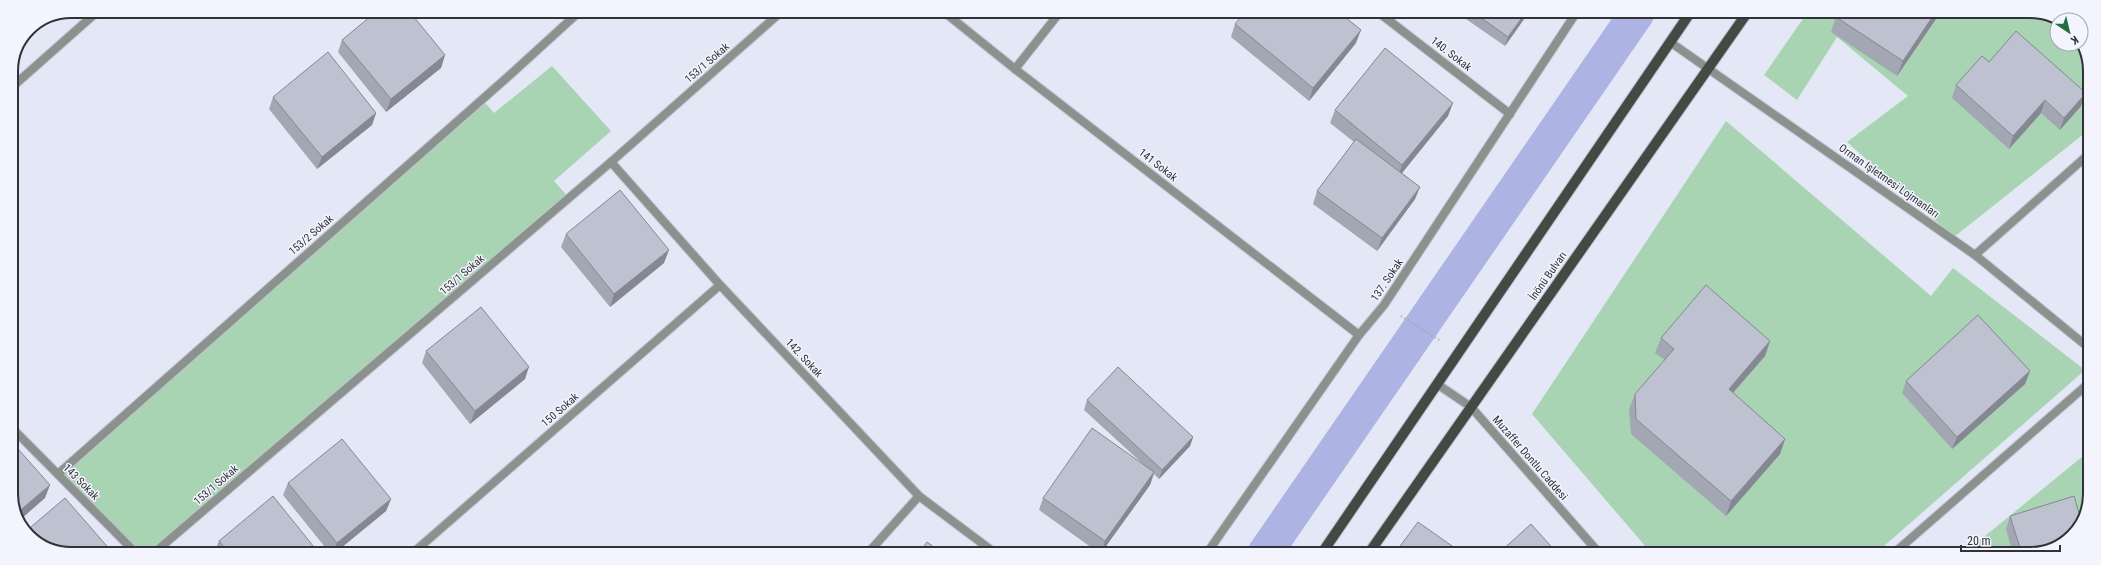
<svg xmlns="http://www.w3.org/2000/svg" width="2101" height="565" font-family="'Roboto Condensed',sans-serif">
<style>
.green{fill:#a8d4b3}
.lines{fill:none;stroke-linecap:round;stroke-linejoin:round}
.canal{stroke:#adb4e3;stroke-width:35}
.service-casing{stroke:#c0c3d0;stroke-width:10}
.minor-casing{stroke:#c0c3d0;stroke-width:10}
.tertiary-casing{stroke:#c0c3d0;stroke-width:10}
.primary-casing{stroke:#c0c3d0;stroke-width:12}
.path{stroke:#a2a5b0;stroke-width:2.5;stroke-dasharray:1 3;stroke-linecap:butt}
.service{stroke:#8b918c;stroke-width:8}
.minor{stroke:#8b918c;stroke-width:8}
.tertiary{stroke:#8b918c;stroke-width:8}
.primary{stroke:#414b44;stroke-width:10}
.wall{fill:#a3a6b3}
.shaded-wall{fill:#858792}
.building{fill:#bec1d0;stroke:#858792}
.labels{text-anchor:middle;dominant-baseline:central;stroke-width:3;stroke-linejoin:round;paint-order:stroke}
.street-label{font-size:11px;fill:#303237;stroke:#f3f4fe}
.rim{fill:none;stroke:#303237;stroke-width:2}
</style>
<rect width="100%" height="100%" fill="#e4e7f6"/>
<g class="green">
<path d="M1807,13H2045L2057,20V44H2080L2090,67V129L1954,237L1847,142L1908,96L1837,37L1797,100L1764,75Z"/>
<path d="M552,66L611,131L554,181L569,198L155,552H135L58,474L482,99L494,113Z"/>
<path d="M1726,121L1931,296L1953,268L2085,370L1875,554H1652L1532,414Z"/>
<path d="M2088,452V509L2067,541L2030,554H1963Z"/>
</g>
<g class="lines">
<path class="canal" d="M1265,553L1637,13"/>
<defs>
<g id="service">
<path d="M1670,42L1975,255L2089,348"/>
<path d="M1975,255L2089,154"/>
<path d="M1893,554L2089,383"/>
</g>
<g id="minor">
<path d="M944,12L1015,69L1359,335"/>
<path d="M1378,12L1510,114"/>
<path d="M1015,69L1060,12"/>
<path d="M11,88L98,11"/>
<path d="M611,162L720,285L919,496L995,553"/>
<path d="M11,427L135,552"/>
<path d="M58,474L511,74L579,12"/>
<path d="M155,552L611,162L781,12"/>
<path d="M414,552L720,285"/>
<path d="M868,553L919,496"/>
<path d="M1207,553L1359,335L1384,305L1576,13"/>
</g>
<path id="tertiary" d="M1437,384L1471,407L1600,554"/>
<g id="primary">
<path d="M1322,553L1690,13"/>
<path d="M1369,553L1747,13"/>
</g>
</defs>
<use href="#service" class="service-casing"/>
<use href="#minor" class="minor-casing"/>
<use href="#tertiary" class="tertiary-casing"/>
<use href="#primary" class="primary-casing"/>
<path class="path" d="M1401,316L1439,340"/>
<use href="#service" class="service"/>
<use href="#minor" class="minor"/>
<use href="#tertiary" class="tertiary"/>
<use href="#primary" class="primary"/>
</g>
<g class="wall">
<path d="M1464,12H1529L1505,46L1463,17Z"/>
<path d="M1839,13H1940L1897,76L1831,32L1836,17Z"/>
<path d="M1235,24L1356,43L1309,101L1231,37Z"/>
<path d="M342,40L445,55L441,68L386,112L338,52Z"/>
<path d="M1989,62L2086,93L2081,106L2060,130L2041,113L2009,149L1952,98L1956,85Z"/>
<path d="M273,97L376,113L372,125L317,169L269,109Z"/>
<path d="M1335,110L1448,116L1402,173L1420,187L1415,199L1377,251L1313,204L1317,191L1354,142L1330,123Z"/>
<path d="M566,234L664,263L610,307L561,247Z"/>
<path d="M1661,338L1770,341L1765,356L1733,393L1785,439L1780,454L1726,516L1631,434L1629,409L1635,394L1665,360L1655,353Z"/>
<path d="M426,351L525,379L470,424L422,363Z"/>
<path d="M2030,371L2025,384L1952,449L1902,393L1906,381Z"/>
<path d="M1087,400L1193,437L1190,446L1159,479L1154,474L1150,485L1101,553H1099L1039,510L1043,498L1144,465L1084,410Z"/>
<path d="M288,483L391,499L386,511L336,552H329L283,495Z"/>
<path d="M2010,516L2030,554H2013L2006,529Z"/>
<path d="M219,541L318,552H214Z"/>
</g>
<g class="shaded-wall">
<path d="M1526,12H1529L1505,46L1508,37Z"/>
<path d="M1935,13H1940L1897,76L1903,61Z"/>
<path d="M1361,30L1356,43L1309,101L1313,88Z"/>
<path d="M445,55L441,68L386,112L391,99Z"/>
<path d="M2086,93L2081,106L2060,130L2064,118Z"/>
<path d="M2045,100L2041,113L2009,149L2013,136Z"/>
<path d="M1453,103L1448,116L1398,178L1402,165Z"/>
<path d="M376,113L372,125L317,169L322,157Z"/>
<path d="M1420,187L1415,199L1377,251L1382,238Z"/>
<path d="M669,250L664,263L610,307L614,294Z"/>
<path d="M1770,341L1765,356L1723,404L1729,389Z"/>
<path d="M529,367L525,379L470,424L475,411Z"/>
<path d="M2030,371L2025,384L1952,449L1957,437Z"/>
<path d="M1193,437L1190,446L1159,479L1162,470Z"/>
<path d="M1785,439L1780,454L1726,516L1731,501Z"/>
<path d="M1154,472L1150,485L1101,553L1105,541Z"/>
<path d="M50,485L45,498L20,520L17,513Z"/>
<path d="M391,499L386,511L336,552H333L337,543Z"/>
</g>
<g class="building">
<path d="M377,11H409L445,55L391,99L342,40Z"/>
<path d="M1245,12H1339L1361,30L1313,88L1235,24Z"/>
<path d="M1473,12H1526L1508,37Z"/>
<path d="M1839,13H1935L1903,61L1836,17Z"/>
<path d="M2016,31L2086,93L2064,118L2045,100L2013,136L1956,85L1982,56L1989,62Z"/>
<path d="M1385,48L1453,103L1402,165L1335,110Z"/>
<path d="M328,52L376,113L322,157L273,97Z"/>
<path d="M1356,139L1420,187L1382,238L1317,191Z"/>
<path d="M620,190L669,250L614,294L566,234Z"/>
<path d="M1706,285L1770,341L1729,389L1785,439L1731,501L1636,419L1635,394L1674,349L1661,338Z"/>
<path d="M481,307L529,367L475,411L426,351Z"/>
<path d="M1978,315L2030,371L1957,437L1906,381Z"/>
<path d="M1118,367L1193,437L1162,470L1087,400Z"/>
<path d="M1092,428L1154,472L1105,541L1043,498Z"/>
<path d="M342,439L391,499L337,543L288,483Z"/>
<path d="M11,441L50,485L17,513L11,498Z"/>
<path d="M273,496L318,552H228L219,541Z"/>
<path d="M2074,496L2081,520L2067,541L2030,554H2022L2010,516Z"/>
<path d="M65,498L112,552H56L26,533L25,532Z"/>
<path d="M1418,522L1462,553H1395Z"/>
<path d="M1531,524L1558,554L1499,553Z"/>
<path d="M927,542L942,553H919Z"/>
</g>
<g class="labels">
<g class="street-label">
<text transform="translate(1451 54) rotate(38)">140. Sokak</text>
<text transform="translate(707 63) rotate(-41)">153/1 Sokak</text>
<text transform="translate(1158 165) rotate(38)">141 Sokak</text>
<text transform="translate(1889 181) rotate(35)">Orman Işletmesi Lojmanları</text>
<text transform="translate(311 235) rotate(-41)">153/2 Sokak</text>
<text transform="translate(462 275) rotate(-41)">153/1 Sokak</text>
<text transform="translate(1548 276) rotate(-55)">İnönü Bulvarı</text>
<text transform="translate(1387 280) rotate(-56)">137. Sokak</text>
<text transform="translate(804 358) rotate(47)">142. Sokak</text>
<text transform="translate(560 410) rotate(-41)">150 Sokak</text>
<text transform="translate(1530 458) rotate(49)">Muzaffer Dontlu Caddesi</text>
<text transform="translate(81 482) rotate(45)">143 Sokak</text>
<text transform="translate(216 485) rotate(-41)">153/1 Sokak</text>
</g>
</g>
<path d="M0 0H2101V565H0ZM71 18H2030A53 53 0 0 1 2083 71V494A53 53 0 0 1 2030 547H71A53 53 0 0 1 18 494V71A53 53 0 0 1 71 18Z" fill="#f3f4fe" fill-rule="evenodd"/>
<path class="rim" d="M71 18H2030A53 53 0 0 1 2083 71V494A53 53 0 0 1 2030 547H71A53 53 0 0 1 18 494V71A53 53 0 0 1 71 18Z"/>
<g transform="translate(2069 32) rotate(145)"><circle r="19" fill="#f3f4fe" stroke="#a5a6ae"/>
<path d="M0-3L7 15L0 10L-7 15Z" fill="#227040"/>
<text y="-6" font-size="11" font-weight="bold" text-anchor="middle" fill="#303237">K</text>
</g>
<path d="M1961 545v6h99v-6" fill="none" stroke="#303237" stroke-width="2"/>
<text x="1967" y="545" font-size="12" fill="#303237" stroke="#f3f4fe" stroke-width="3" paint-order="stroke">20 m</text>
</svg>
